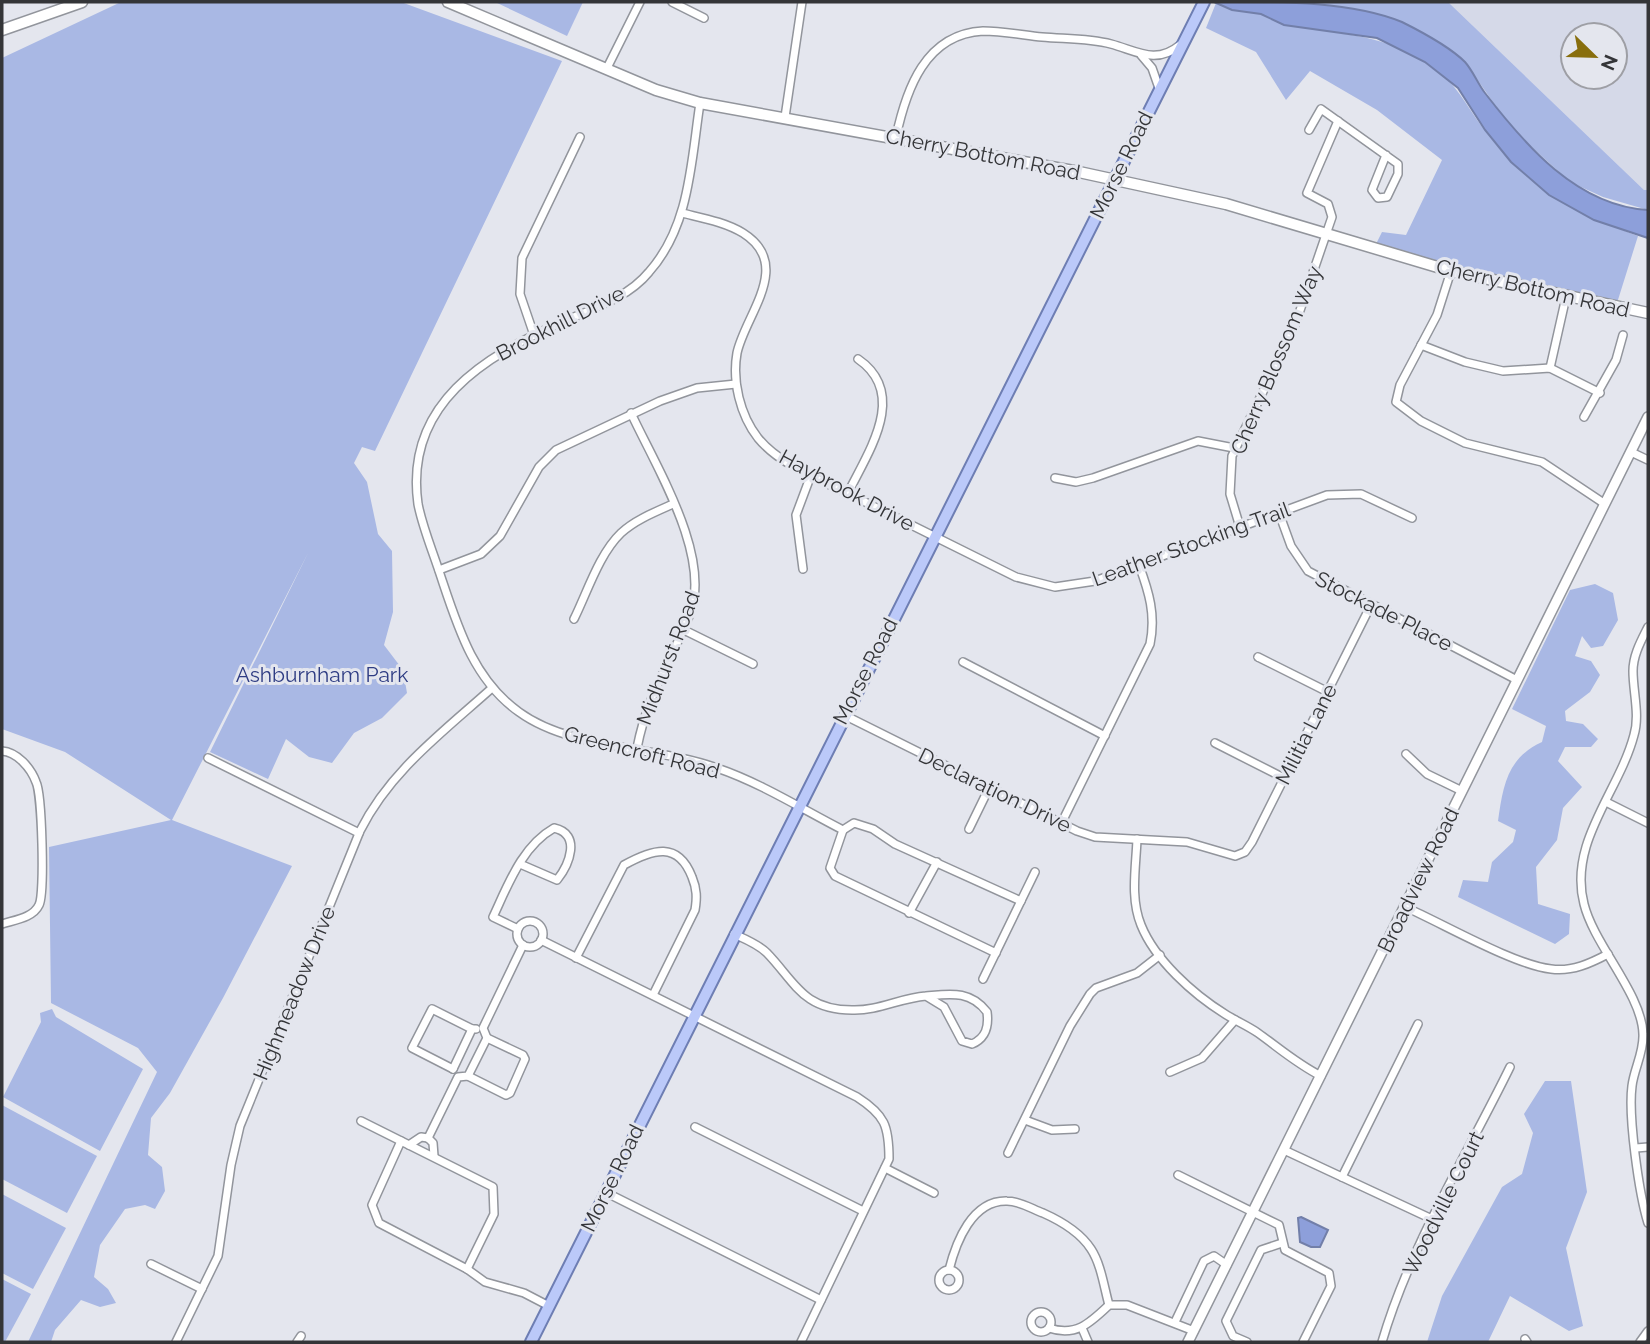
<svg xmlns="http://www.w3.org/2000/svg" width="1650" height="1344" font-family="Raleway,sans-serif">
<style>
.built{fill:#d5d9e8;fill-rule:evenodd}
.green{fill:#a9b8e4}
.water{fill:#8d9fda;stroke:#727fa9;stroke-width:2}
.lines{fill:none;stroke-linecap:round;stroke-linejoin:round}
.minor-casing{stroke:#92959c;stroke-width:10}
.tertiary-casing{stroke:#92959c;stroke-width:12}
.secondary-casing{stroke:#92959c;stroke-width:13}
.primary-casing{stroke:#6e7eb3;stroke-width:14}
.minor{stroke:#fff;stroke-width:7}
.tertiary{stroke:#fff;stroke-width:9}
.secondary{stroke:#fff;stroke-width:10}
.primary{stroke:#bbc9f9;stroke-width:10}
.labels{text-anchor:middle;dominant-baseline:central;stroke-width:6;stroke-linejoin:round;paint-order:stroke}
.street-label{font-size:21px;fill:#343538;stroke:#e4e6ee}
.park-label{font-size:21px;fill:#2e3c83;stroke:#e4e6ee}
</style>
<rect width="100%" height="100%" fill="#e4e6ee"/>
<path class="built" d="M1448,2H1648V190H1644ZM1573,35H1615V77H1573Z"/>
<g class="green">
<path d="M121,2H401L562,61L375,451L362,447L354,463L367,482L378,534L392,551L393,612L384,645L403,670L407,693L382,718L354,733L332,763L309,757L286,739L268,779L210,752L308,553L172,820L292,866L223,998L170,1093L151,1118L148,1155L162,1167L165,1191L155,1209L145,1205L125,1209L100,1245L94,1277L108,1289L116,1303L100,1307L81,1300L55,1330L51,1342H28L157,1072L138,1048L51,1003L49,847L171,820L65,752L2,729V58Z"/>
<path d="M495,2H583L567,36Z"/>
<path d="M1298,2H1448L1644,190H1648V210L1603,197L1570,182L1511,128L1465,62Z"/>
<path d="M1216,3C1230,9 1243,10 1258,13C1268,15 1277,23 1287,25C1340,35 1375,32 1424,61C1458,82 1464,104 1487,133C1531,189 1572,211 1638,236L1617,303L1484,274L1376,244L1382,232L1406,235L1442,160L1377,110L1310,71L1286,100L1256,52L1206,28Z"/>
<path d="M1595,584L1613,593L1618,620L1603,646L1591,648L1582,636L1575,656L1591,661L1600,675L1590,692L1565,711L1566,721L1583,724L1598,739L1591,747H1565L1558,761L1582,787L1563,808L1557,840L1536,867L1538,904L1570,914L1569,934L1555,944L1458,897L1463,880L1488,882L1492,862L1513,842L1516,830L1498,821C1503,786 1507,758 1542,742L1546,726L1512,709L1570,590Z"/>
<path d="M52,1009L56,1017L143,1069L100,1151L3,1097L41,1022L40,1013Z"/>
<path d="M1545,1081H1571L1587,1192L1566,1248L1583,1326L1569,1331L1510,1296L1488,1342H1427L1442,1296L1502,1187L1522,1174L1533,1133L1524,1114Z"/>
<path d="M2,1105L97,1156L67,1213L2,1179Z"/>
<path d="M2,1194L66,1228L33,1289L2,1273Z"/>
<path d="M2,1279L31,1294L5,1342H2Z"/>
</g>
<g class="water">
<path d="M1214,2C1274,2 1347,0 1402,22C1422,32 1449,46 1465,62C1473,71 1478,84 1485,93C1525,145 1577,206 1648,210V238L1594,220L1549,195L1511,162L1485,130L1458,88L1425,62L1377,38L1284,25L1261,14L1232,10Z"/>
<path d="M1301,1217L1328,1230L1320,1247H1311L1300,1242L1298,1218Z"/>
</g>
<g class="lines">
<defs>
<g id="minor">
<path d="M672,2L704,18"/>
<path d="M1141,55L1152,68L1159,88"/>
<path d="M607,68L640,2"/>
<path d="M700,103C691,162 690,226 649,272C628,298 592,309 562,322C485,356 404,404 418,504C422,525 431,547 438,568C456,621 471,678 519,712C571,750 656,746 717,768C761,783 802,809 843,830"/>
<path d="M785,117L802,2"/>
<path d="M1309,130L1321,109L1398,164V174L1387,197L1378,198L1372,190L1386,155"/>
<path d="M896,137C906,90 925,34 983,31C1002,31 1023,35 1042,37C1065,39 1089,38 1111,44C1137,51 1156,65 1180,45"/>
<path d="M682,213C702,218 725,222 743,233C794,265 745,315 737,353C732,381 740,415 758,438C781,466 822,480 853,496C907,523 962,550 1016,577L1055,587L1095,581L1327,495L1361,494L1412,518"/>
<path d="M1451,271L1437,315L1400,385L1396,402L1421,421L1465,443L1542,462L1605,504"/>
<path d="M534,335L520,294L522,258L580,137"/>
<path d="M1421,345L1465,362L1503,371L1550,368L1600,393"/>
<path d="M1550,368L1566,297"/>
<path d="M631,413C656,467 712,556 690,614C670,664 648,692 637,748"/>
<path d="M1584,417L1616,360L1623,335"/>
<path d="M1631,452L1648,460"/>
<path d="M1055,478L1076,482L1093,478L1198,441L1234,448"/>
<path d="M848,493C868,452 909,394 858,359"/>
<path d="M1279,513L1291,546L1308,571L1517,680"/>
<path d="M1240,527L1230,494L1232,456L1295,325L1332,217L1328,204L1307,193L1338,121"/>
<path d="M803,569L796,515L811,475"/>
<path d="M439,570L481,554L500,536L539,467L556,450L660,401L697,388L736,384"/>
<path d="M574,619C587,593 599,554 621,533C635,520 655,512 673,504"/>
<path d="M1648,627C1641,641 1633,655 1633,671C1633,692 1640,715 1634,735C1619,792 1568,842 1584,904C1594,945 1642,994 1643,1034C1644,1052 1634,1069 1632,1086C1628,1116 1639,1194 1648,1223"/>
<path d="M682,629L753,664"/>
<path d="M1258,657L1328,692"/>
<path d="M963,662L1105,736"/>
<path d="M844,715L1077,831L1095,837L1187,842L1235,856L1245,852L1252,842L1371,605"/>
<path d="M1215,743L1284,778"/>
<path d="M2,751C17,752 31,768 36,782C42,794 45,894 39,905C33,918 14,920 2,924"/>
<path d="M1406,754L1427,774L1462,791"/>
<path d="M208,758L359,833"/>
<path d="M1606,802L1648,823"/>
<path d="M1061,824L1150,644C1156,615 1149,592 1139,565"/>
<path d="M969,829L989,788"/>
<path d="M843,830L830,868L835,876L996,953"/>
<path d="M843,830L854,823L873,829L895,844L1021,901"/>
<path d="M1137,839C1136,867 1130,898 1141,925C1155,960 1193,994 1225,1014C1236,1021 1248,1026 1258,1033C1279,1048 1297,1064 1321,1076"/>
<path d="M1405,907C1442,923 1514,965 1551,969C1572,972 1591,963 1608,954"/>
<path d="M909,913L937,862"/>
<circle cx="530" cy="934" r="13"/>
<path d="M518,929L493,917C508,885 522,846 554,828C582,834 569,865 557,880L520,864"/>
<path d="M734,934C745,939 758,944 767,953C795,982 803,1010 852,1010C878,1011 900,998 926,996L944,1007L962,1041L972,1044C986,1038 989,1027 987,1012C970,990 950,994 926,996"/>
<path d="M541,940L857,1097C885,1115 889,1126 889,1159L801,1342"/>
<path d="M576,958L624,865C653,849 678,841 692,877C697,889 697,898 695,910L653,995"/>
<path d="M983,979L1035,872"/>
<path d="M453,1069L412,1048L432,1009L472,1029"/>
<path d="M453,1069L472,1029H476"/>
<path d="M1170,1072L1202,1058L1235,1020"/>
<path d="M468,1076L506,1095L510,1093L525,1059L523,1055L487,1038"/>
<path d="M1025,1120L1052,1130L1075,1129"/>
<path d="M361,1121L493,1187L494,1214L467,1269"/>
<path d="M695,1127L863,1211"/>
<path d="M428,1138L458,1077L468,1076L487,1038L483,1028L523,945"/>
<path d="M428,1138L433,1143L434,1156"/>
<path d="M401,1141L372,1205L379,1223L467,1269L485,1282L524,1293L549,1306"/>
<path d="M409,1145L421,1137L428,1138"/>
<path d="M1636,1148L1648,1147"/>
<path d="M1284,1150L1434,1220"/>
<path d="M1008,1153L1070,1026L1090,994L1096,988L1137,973L1160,955"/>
<path d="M885,1168L934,1193"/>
<path d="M1178,1175L1279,1225L1285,1250L1329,1273L1331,1286L1303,1342"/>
<path d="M1342,1177L1418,1024"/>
<path d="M605,1192L821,1300"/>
<path d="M151,1264L202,1289"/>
<circle cx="949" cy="1280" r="10"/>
<path d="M949,1270C956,1242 972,1200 1007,1201C1020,1201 1032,1209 1043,1213C1061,1221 1080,1232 1091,1249C1101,1264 1104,1287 1109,1305"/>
<circle cx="1041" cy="1322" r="10"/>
<path d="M1175,1322L1204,1261L1214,1256L1227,1265"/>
<path d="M1049,1328C1076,1337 1090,1323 1109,1305H1127L1194,1331"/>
<path d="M1082,1328L1088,1342"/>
<path d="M1525,1339L1527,1342"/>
<path d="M176,1342L218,1256L231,1165L240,1126L360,831C390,771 443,732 492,688"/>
<path d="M297,1342L301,1336"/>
<path d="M1247,1342L1233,1336L1226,1321L1261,1250L1282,1243"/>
<path d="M1382,1342C1410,1246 1466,1157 1510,1067"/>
<path d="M1640,1342L1648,1331"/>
</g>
<path id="tertiary" d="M1188,1342L1648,417"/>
<g id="secondary">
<path d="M448,2L656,90L700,103L1079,172L1226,204L1451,271L1648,313"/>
<path d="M2,30L82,2"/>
</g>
<path id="primary" d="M531,1342L1204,2"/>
</defs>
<use href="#minor" class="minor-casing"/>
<use href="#tertiary" class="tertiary-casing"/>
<use href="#secondary" class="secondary-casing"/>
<use href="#primary" class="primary-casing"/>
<use href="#minor" class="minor"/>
<use href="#tertiary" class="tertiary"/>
<use href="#secondary" class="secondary"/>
<use href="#primary" class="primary"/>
</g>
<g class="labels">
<g class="street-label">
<text transform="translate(983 154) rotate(11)">Cherry Bottom Road</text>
<text transform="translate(1121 165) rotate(-64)">Morse Road</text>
<text transform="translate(1533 288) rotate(13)">Cherry Bottom Road</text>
<text transform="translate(560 323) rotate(-27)">Brookhill Drive</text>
<text transform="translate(1276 360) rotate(-67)">Cherry Blossom Way</text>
<text transform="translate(847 490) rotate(28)">Haybrook Drive</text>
<text transform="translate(1191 544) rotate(-20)">Leather Stocking Trail</text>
<text transform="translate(1384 611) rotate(27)">Stockade Place</text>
<text transform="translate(668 658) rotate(-69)">Midhurst Road</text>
<text transform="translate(865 671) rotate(-63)">Morse Road</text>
<text transform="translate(1306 734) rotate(-63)">Militia Lane</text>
<text transform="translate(642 752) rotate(14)">Greencroft Road</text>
<text transform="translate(995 790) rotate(26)">Declaration Drive</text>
<text transform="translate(1418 880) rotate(-64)">Broadview Road</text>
<text transform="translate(294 993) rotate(-68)">Highmeadow Drive</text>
<text transform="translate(612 1178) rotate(-64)">Morse Road</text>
<text transform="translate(1443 1203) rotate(-64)">Woodville Court</text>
</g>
<g class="park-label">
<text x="322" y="674">Ashburnham Park</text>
</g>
</g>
<rect width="1650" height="1344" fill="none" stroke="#343538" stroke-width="7"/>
<g transform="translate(1594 56) rotate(113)"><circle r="33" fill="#e4e6ee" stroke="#9e9fa5" stroke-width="2"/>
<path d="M0-5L12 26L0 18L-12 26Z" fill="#886e0d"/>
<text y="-10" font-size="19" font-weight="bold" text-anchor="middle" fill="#343538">N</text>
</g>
</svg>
